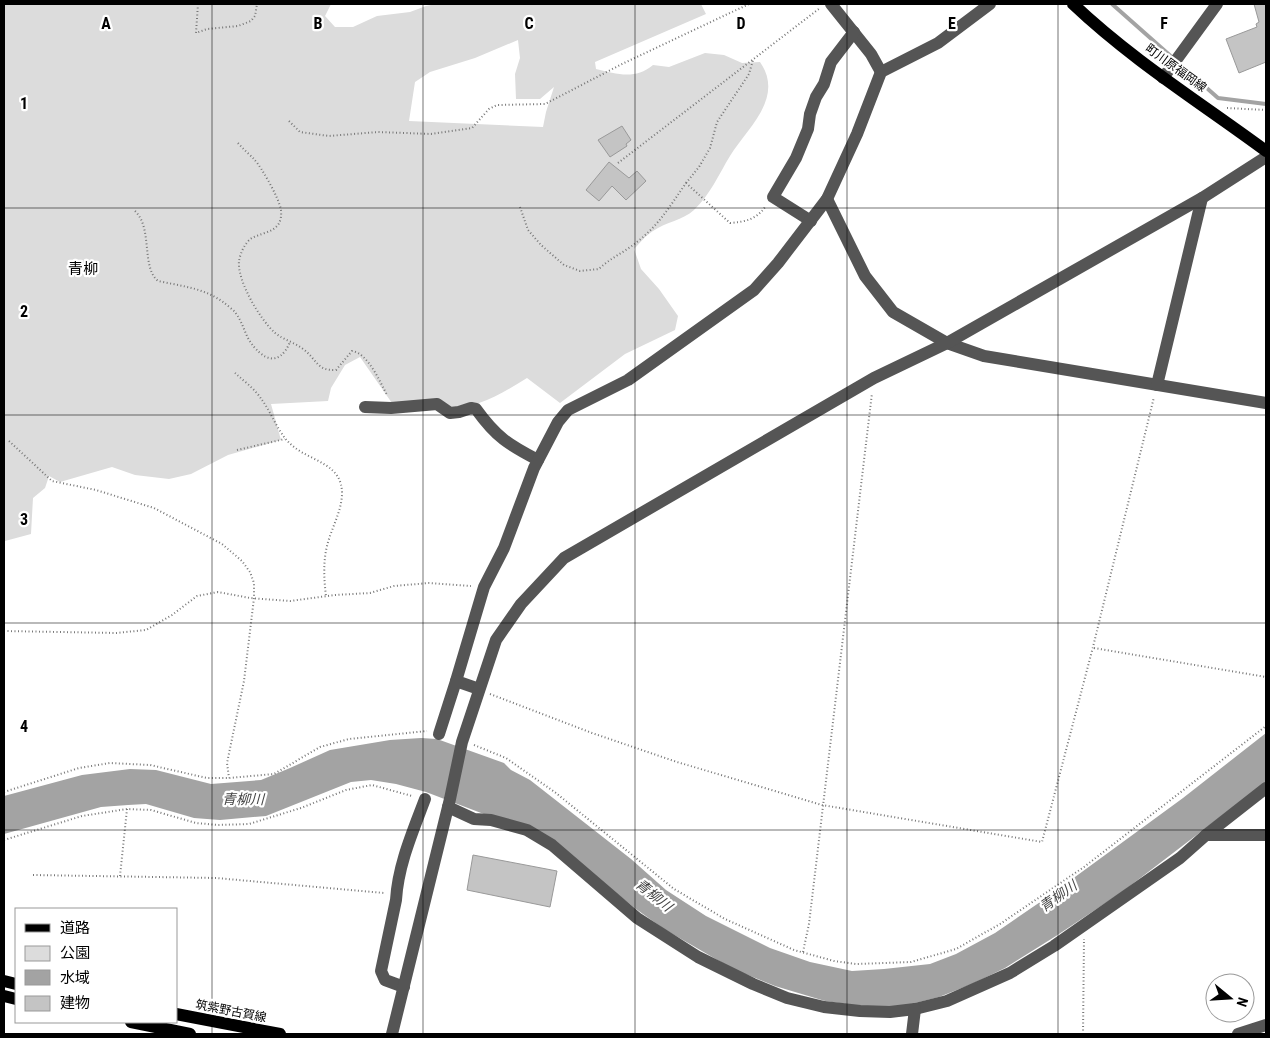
<svg xmlns="http://www.w3.org/2000/svg" width="1270" height="1038" font-family="'Roboto Condensed','Noto Sans JP',sans-serif">
<style>
.green{fill:#dcdcdc;fill-rule:evenodd}
.water{fill:#a3a3a3}
.lines{fill:none;stroke-linecap:round;stroke-linejoin:round}
.stream{stroke:#a3a3a3;stroke-width:4}
.building{fill:#c4c4c4;stroke:#999}
.path{stroke:#777;stroke-width:2;stroke-dasharray:1 2.5;stroke-linecap:butt}
.minor{stroke:#555;stroke-width:12}
.major{stroke:#000;stroke-width:12}
.grid{fill:none;stroke:#000;stroke-width:1;stroke-opacity:0.55}
.labels{text-anchor:middle;dominant-baseline:central;stroke-width:4.5;stroke-linejoin:round;paint-order:stroke}
.street-label{font-size:12px;fill:#000;stroke:#fff}
.water-label{font-size:14px;font-style:italic;fill:#444;stroke:#fff}
.quarter-label{font-size:15px;fill:#000;stroke:#fff}
.grid-label{font-size:16px;text-anchor:middle;font-weight:bold;fill:#000;stroke:#fff;stroke-width:4.5;stroke-linejoin:round;paint-order:stroke}
</style>
<rect width="100%" height="100%" fill="#fff"/>
<path class="green" d="M4,4H331L325,16L335,27H353L377,16L410,12L426,6L436,4H701L706,14L595,62L596,69C617,74 635,80 653,65L669,67L705,53L724,55L742,63L760,62C785,98 747,128 730,156C719,174 710,195 694,210C683,220 666,222 653,231C646,235 640,243 634,249L641,269L659,289L678,316L675,330L625,354L560,403L527,378C512,387 496,398 479,403C452,411 422,407 394,406L360,357L345,365L331,388L328,401L271,404L281,440L228,455L191,474L169,479L135,475L112,467L60,482L49,476L45,488L33,498L31,534L5,541L4,543ZM518,40L520,58L515,74L516,99H540L554,87L546,112L543,127L409,121L415,82L430,72L475,58Z"/>
<path class="water" d="M1266,733V782L1122,892L1056,936L1005,968L972,984L939,997L903,1006L867,1007L825,1001L775,986L733,969L664,929L636,909L585,868L489,816L426,792L396,784L371,780L351,782L266,816L220,820L194,818L146,804L128,805L101,807L4,834V796L82,775L130,769L156,770L211,784L261,780L290,768L330,750L390,740L421,738L437,739L504,763L511,770L530,780L631,859L666,890L706,916L770,948L810,962L852,971L884,969L930,964L956,954L995,933L1049,896L1183,798Z"/>
<g class="lines">
<path class="stream" d="M1112,4L1218,98L1266,104"/>
</g>
<g class="building">
<path d="M1254,4H1266V62L1239,73L1226,39L1257,27L1256,24L1259,22Z"/>
<path d="M622,126L631,140L626,144L627,146L610,157L598,140Z"/>
<path d="M609,162L629,178L637,171L646,181L626,200L612,186L599,201L586,190Z"/>
<path d="M473,855L557,871L550,907L467,890Z"/>
</g>
<g class="lines">
<g class="path">
<path d="M198,4L196,33L207,29L238,26L251,21L255,16L257,4"/>
<path d="M1227,108L1266,110"/>
<path d="M289,121L300,132L329,136L378,132L431,134L472,128L489,109L497,105L545,104L624,63L749,4"/>
<path d="M238,143C243,149 249,154 254,159C262,168 279,198 281,210C283,232 266,231 252,238C245,242 240,254 239,261C237,281 260,319 274,332C283,340 294,342 303,349C317,359 316,371 336,370L352,351C368,353 380,382 387,395"/>
<path d="M618,163L820,8"/>
<path d="M686,183L699,167L710,148L717,122L749,74L753,60"/>
<path d="M520,207L528,230L541,245L564,265L580,271L599,269C610,258 625,252 637,242C659,225 670,206 686,183L730,223C745,222 757,219 765,207"/>
<path d="M135,211C153,228 141,267 158,281C181,286 204,288 223,302C227,305 232,309 235,312C242,321 244,331 249,340C262,360 279,368 290,342"/>
<path d="M235,373C244,381 256,390 262,400C273,415 279,436 294,447C313,462 343,464 342,495C341,513 331,529 327,546C323,562 324,580 326,596"/>
<path d="M9,441L52,481L96,490L154,508L222,544L242,561L250,572L254,583V598L244,681L227,763L229,778"/>
<path d="M237,450L285,439"/>
<path d="M4,631L116,633L146,630L172,615L197,596L218,592L250,598L290,601L335,595L370,593L394,586L429,583L471,586"/>
<path d="M1094,648L1266,677"/>
<path d="M490,694L592,733L677,762L822,805L1042,842L1093,647L1154,397"/>
<path d="M474,745L506,758L556,793L674,889L725,919L794,950L834,961L856,964L911,962L956,949L1000,924L1084,867L1266,726"/>
<path d="M4,792L79,768L110,763L150,765L207,778H229L274,774L320,747L349,739L427,731"/>
<path d="M4,840L82,816L127,809L151,810L196,823L218,825L249,824L301,808L346,790L372,785L412,796"/>
<path d="M33,875L216,878L384,893"/>
<path d="M120,876L127,809"/>
<path d="M803,952L809,924L872,393"/>
<path d="M1083,1034L1084,939"/>
</g>
<g class="minor">
<path d="M831,4L871,54L881,72"/>
<path d="M1163,78L1217,4"/>
<path d="M827,199L865,276L893,312L947,343L984,356L1266,403"/>
<path d="M811,221L773,197L796,158L808,129L810,114L816,97L824,84L831,62L854,32"/>
<path d="M1157,385L1202,198"/>
<path d="M365,407L391,408L437,404L450,413L459,412L471,408L476,409C496,437 509,445 538,460"/>
<path d="M479,689L456,681L484,587L504,548L534,468L558,422L568,410L628,380L754,290L778,263L827,199L857,134L881,72L938,43L990,4"/>
<path d="M439,734L456,681"/>
<path d="M448,807L474,819L491,820L527,830L552,845L637,918L698,957L753,984L787,998L824,1007L860,1011L890,1012L915,1009L947,1001L1010,973L1054,946L1180,858L1206,835L1266,788"/>
<path d="M1206,835H1266"/>
<path d="M404,987L385,980L381,971L396,900C398,865 413,831 425,799"/>
<path d="M392,1034L450,799L462,742L496,640L521,604L564,558L874,378L947,343L1202,198L1266,157"/>
<path d="M912,1034L915,1009"/>
<path d="M1238,1034L1266,1025"/>
</g>
<g class="major">
<path d="M1073,4C1132,60 1201,103 1266,151"/>
<path d="M4,981L16,984"/>
<path d="M4,996L16,999"/>
<path d="M176,1014L280,1034"/>
<path d="M131,1022L190,1034"/>
</g>
</g>
<path class="grid" d="M212,4V1034M423,4V1034M635,4V1034M847,4V1034M1058,4V1034M4,208H1266M4,415H1266M4,623H1266M4,830H1266"/>
<g class="labels">
<g class="street-label">
<text transform="translate(1176 68) rotate(36)">町川原福岡線</text>
<text transform="translate(231 1011) rotate(11)">筑紫野古賀線</text>
</g>
<g class="water-label">
<text transform="translate(243 799) rotate(1)">青柳川</text>
<text transform="translate(654 895) rotate(39)">青柳川</text>
<text transform="translate(1058 896) rotate(-35)">青柳川</text>
</g>
<g class="quarter-label">
<text x="83" y="269">青柳</text>
</g>
</g>
<g class="grid-label">
<text x="106" y="29">A</text>
<text x="318" y="29">B</text>
<text x="529" y="29">C</text>
<text x="741" y="29">D</text>
<text x="952" y="29">E</text>
<text x="1164" y="29">F</text>
<text x="24" y="109">1</text>
<text x="24" y="317">2</text>
<text x="24" y="525">3</text>
<text x="24" y="732">4</text>
</g>
<rect width="1270" height="1038" fill="none" stroke="#000000" stroke-width="10"/>
<rect x="15" y="908" width="162" height="115" fill="#ffffff" stroke="#999999"/>
<rect x="25" y="924" width="25" height="8" fill="#000000" stroke="#999999"/>
<text x="60" y="933" font-size="15" fill="#000000">道路</text>
<rect x="25" y="946" width="25" height="15" fill="#dcdcdc" stroke="#999999"/>
<text x="60" y="958" font-size="15" fill="#000000">公園</text>
<rect x="25" y="970" width="25" height="15" fill="#a3a3a3" stroke="#999999"/>
<text x="60" y="983" font-size="15" fill="#000000">水域</text>
<rect x="25" y="996" width="25" height="15" fill="#c4c4c4" stroke="#999999"/>
<text x="60" y="1008" font-size="15" fill="#000000">建物</text>
<g transform="translate(1230 998) rotate(108)"><circle r="24" fill="#ffffff" stroke="#999999"/>
<path d="M0-4L9 19L0 12L-9 19Z" fill="#000000"/>
<text y="-8" font-size="14" font-weight="bold" text-anchor="middle" fill="#000000">N</text>
</g>
</svg>
